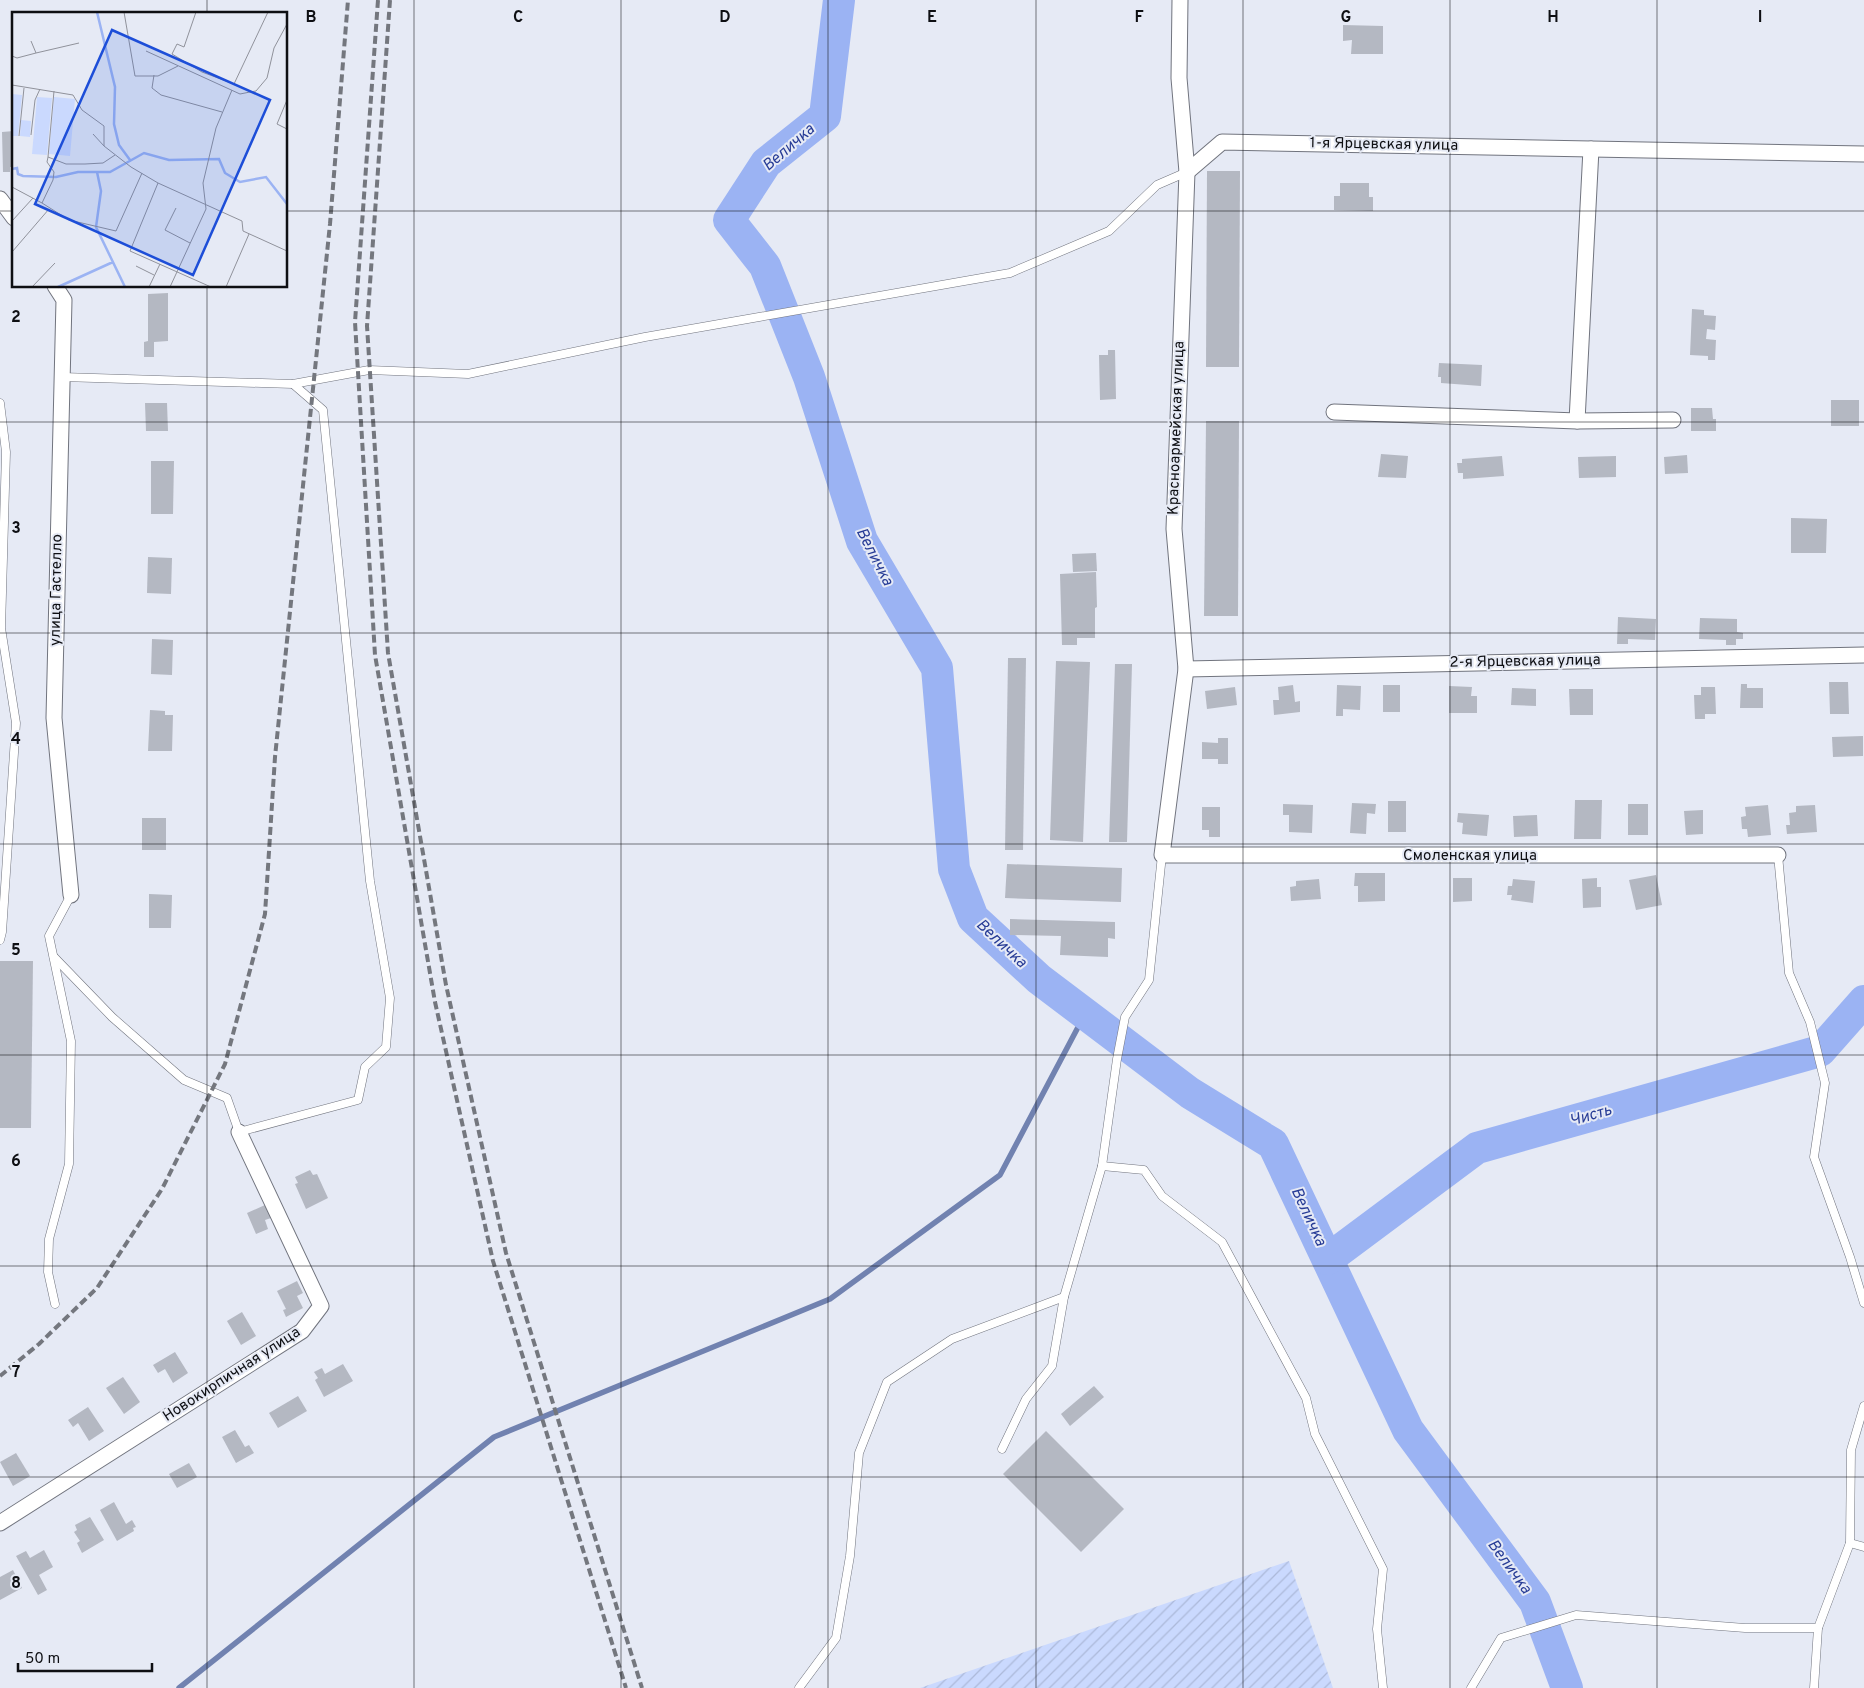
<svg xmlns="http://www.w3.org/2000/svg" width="1864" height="1688" font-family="Overpass,sans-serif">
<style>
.garden{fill:url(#garden-furrows)}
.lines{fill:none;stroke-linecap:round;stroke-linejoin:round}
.stream{stroke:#7182b0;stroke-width:5.5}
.river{stroke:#9bb3f3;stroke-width:32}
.building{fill:#b4b8c2}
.lane-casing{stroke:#71747e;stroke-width:9}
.street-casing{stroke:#71747e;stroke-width:17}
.lane{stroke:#fff;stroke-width:8}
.street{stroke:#fff;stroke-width:15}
.rail{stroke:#74777e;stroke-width:4;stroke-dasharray:8 4;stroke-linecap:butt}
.grid{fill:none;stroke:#0e0f13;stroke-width:1;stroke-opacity:0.55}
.labels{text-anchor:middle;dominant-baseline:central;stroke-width:4;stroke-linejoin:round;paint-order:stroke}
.street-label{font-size:15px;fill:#0e0f13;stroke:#e6eaf5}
.water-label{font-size:16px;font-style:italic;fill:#273c96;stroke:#e6eaf5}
.inset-river{fill:none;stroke:#9bb3f3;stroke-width:2.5}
.inset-road{fill:none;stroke:#90929b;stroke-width:1}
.view{fill:#1d4ed8;fill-opacity:0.15;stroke:#1d4ed8;stroke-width:2.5}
.inset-edge{fill:none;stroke:#0e0f13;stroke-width:2.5}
.grid-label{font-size:16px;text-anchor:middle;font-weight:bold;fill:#0e0f13;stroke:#e6eaf5;stroke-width:4;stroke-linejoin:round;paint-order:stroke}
</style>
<defs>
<pattern id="garden-furrows" width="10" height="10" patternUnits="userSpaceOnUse" patternTransform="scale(1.25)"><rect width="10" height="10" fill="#cad9fe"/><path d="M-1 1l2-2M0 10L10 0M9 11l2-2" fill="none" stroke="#acb9d9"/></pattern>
</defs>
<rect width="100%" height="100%" fill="#e6eaf5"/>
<path class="garden" d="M1289,1561L1333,1688H920Z"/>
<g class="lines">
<path class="stream" d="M179,1688L494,1437L830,1299L1000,1175L1085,1014"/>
<g class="river">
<path d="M839,0L825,116L766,163L729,220L765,266L809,377L862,541L937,668L954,869L973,918L1039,979L1190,1093L1273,1144L1408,1430L1535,1602L1567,1688"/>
<path d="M1328,1259L1477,1148L1820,1051L1864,1001"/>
</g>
</g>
<g class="building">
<path d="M1343,25L1383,26V54H1351L1352,40L1343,41Z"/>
<path d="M14,131V167H10V172H3L2,132Z"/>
<path d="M1207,171H1240L1239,367H1206Z"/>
<path d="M1340,183H1369V197H1373V211L1334,210V196H1340Z"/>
<path d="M168,293V341L154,342V357H144V342L148,341V294Z"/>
<path d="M1692,309L1704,310V315L1716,316L1715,330L1707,329L1706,339L1716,340L1715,360H1708V356L1690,355Z"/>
<path d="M1108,350H1115L1116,399L1100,400L1099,355H1108Z"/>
<path d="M1439,363L1482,365L1481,386L1441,383V377H1438Z"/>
<rect x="1831" y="400" width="28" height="26"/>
<path d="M145,403H167L168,431H146Z"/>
<path d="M1691,408H1712L1713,419H1716V431H1691Z"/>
<path d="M1206,421H1239L1238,616H1204Z"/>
<path d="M1381,454L1408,456L1406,478L1378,477Z"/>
<path d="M1687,455L1688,473L1665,474L1664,457Z"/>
<path d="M1502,456L1504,476L1463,479V473H1458L1457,463H1462V459Z"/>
<path d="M1616,456V477L1579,478L1578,457Z"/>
<path d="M151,461H174L173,514H151Z"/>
<path d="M1791,518L1827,519L1826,553H1791Z"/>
<path d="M1096,553L1097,571L1073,572L1072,554Z"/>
<path d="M148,557L172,558L171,594L147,593Z"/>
<path d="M1096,572L1097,607L1095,608V638H1077V645H1062L1060,574Z"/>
<path d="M1618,617L1656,619L1655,640L1628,639V644H1617Z"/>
<path d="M1700,618L1737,619V632L1743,633V639H1736V645H1726V640L1699,639Z"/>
<path d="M152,639L173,640L172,675L151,674Z"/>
<path d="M1008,658H1026L1023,850H1005Z"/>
<path d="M1056,661L1090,662L1083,842L1050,840Z"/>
<path d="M1115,664H1132L1127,842H1109Z"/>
<path d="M1829,682H1848L1849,714H1830Z"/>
<path d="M1741,684H1747V688H1763V708H1740Z"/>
<path d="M1293,685L1295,702L1300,701V712L1274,715L1273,700H1279L1278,687Z"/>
<path d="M1337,685L1361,686L1360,710L1343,709V716H1336Z"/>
<rect x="1383" y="685" width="17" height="27"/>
<path d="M1449,686L1472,687L1471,696H1477V713H1449Z"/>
<path d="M1235,687L1237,705L1207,709L1205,691Z"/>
<path d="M1701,687H1715L1716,714H1705V719H1695L1694,695H1701Z"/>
<path d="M1512,688L1536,689V706L1511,705Z"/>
<path d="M1569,689H1593V715H1570Z"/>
<path d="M150,710L165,711V715H173L172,751H148Z"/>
<path d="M1863,736V756L1833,757L1832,737Z"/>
<path d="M1218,738H1228V764H1218V759H1202V742L1218,743Z"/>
<path d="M1575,800H1602L1601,839H1574Z"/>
<rect x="1388" y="801" width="18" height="31"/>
<path d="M1352,803L1376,804L1375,814L1367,813L1366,834L1350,833Z"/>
<path d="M1283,804L1313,805L1312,833L1289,832V815H1283Z"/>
<rect x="1628" y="804" width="20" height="31"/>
<path d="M1768,805L1771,835L1748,837L1747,829H1742L1741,817L1746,816L1745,807Z"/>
<path d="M1815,805L1817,832L1787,834L1786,825H1790L1789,813L1796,812V806Z"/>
<path d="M1202,807H1220V837H1209V830H1202Z"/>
<path d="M1703,810V834L1686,835L1684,811Z"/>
<path d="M1458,813L1489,815L1487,836L1462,834L1463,823L1457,822Z"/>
<path d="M1537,815L1538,836L1514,837L1513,816Z"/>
<rect x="142" y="818" width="24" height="32"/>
<path d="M1007,864L1122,868L1121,902L1005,898Z"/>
<path d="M1355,873H1385V901L1358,902V886H1354Z"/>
<path d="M1656,875L1662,905L1636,910L1629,880Z"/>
<path d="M1453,878H1472V901L1453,902Z"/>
<path d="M1597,878V887H1601V907L1583,908L1582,879Z"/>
<path d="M1319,879L1321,899L1291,901L1290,887L1296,886V881Z"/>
<path d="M1513,879L1535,881L1533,903L1511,900L1512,895H1507L1508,886H1512Z"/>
<path d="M149,894L172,895L171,928H149Z"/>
<path d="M1010,919L1115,922V939L1108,938V957L1060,955L1061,936L1010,935Z"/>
<path d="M0,961H33L31,1128H0Z"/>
<path d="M310,1170L313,1175L317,1174L328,1198L306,1209L295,1184L298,1183L295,1177Z"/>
<path d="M265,1205L271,1218L265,1220L268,1229L256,1234L247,1213Z"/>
<path d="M297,1281L303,1293L297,1296L303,1308L286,1317L283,1310L286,1309L277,1291Z"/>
<path d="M242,1312L256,1336L241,1345L227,1321Z"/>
<path d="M175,1352L188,1373L173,1383L165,1369L158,1373L153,1365Z"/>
<path d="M343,1364L353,1381L324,1397L315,1380L318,1378L314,1372L322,1368L325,1374Z"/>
<path d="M123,1377L140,1402L124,1414L106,1388Z"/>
<path d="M1094,1386L1104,1397L1070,1426L1061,1414Z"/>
<path d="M298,1396L307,1411L278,1428L269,1413Z"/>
<path d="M88,1407L104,1431L89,1441L78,1423L73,1427L68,1420Z"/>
<path d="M235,1430L245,1447L249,1445L254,1453L236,1463L222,1437Z"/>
<path d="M1046,1431L1124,1509L1081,1552L1003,1474Z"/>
<path d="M16,1453L30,1476L13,1486L0,1462Z"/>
<path d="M189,1463L197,1477L177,1488L169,1474Z"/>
<path d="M114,1502L126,1524L132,1520L136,1527L133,1528L134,1531L117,1541L100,1510Z"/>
<path d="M90,1517L104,1540L82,1553L77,1543L80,1541L74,1532L77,1530L75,1525Z"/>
<path d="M44,1550L53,1567L39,1575L47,1590L38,1595L16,1556L26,1551L30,1558Z"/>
<path d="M13,1570L22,1588L0,1600V1577Z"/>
</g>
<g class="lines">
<defs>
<g id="lane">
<path d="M62,377L293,384L369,370L468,374L645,337L1010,273L1109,231L1157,185L1187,172"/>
<path d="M0,403L6,452L1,628L16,723L2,932L0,940"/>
<path d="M1778,855L1789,973L1810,1022L1825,1083L1814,1157L1850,1257L1864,1303"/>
<path d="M54,957L112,1017L184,1080L227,1098L239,1132L358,1100L365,1067L386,1047L390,998L370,881L323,410L293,384"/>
<path d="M1102,1166L1144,1170L1162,1196L1222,1242L1306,1398L1315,1434L1383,1569L1377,1629L1383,1688"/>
<path d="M55,1304L48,1272L49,1239L69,1164L71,1041L49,936L71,895"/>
<path d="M1002,1449L1026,1399L1052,1366L1064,1297"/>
<path d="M1850,1543L1864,1547"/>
<path d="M799,1688L836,1638L850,1556L859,1453L887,1382L952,1339L1064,1297L1102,1166L1117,1059L1125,1017L1149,980L1162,855"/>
<path d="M1471,1688L1501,1638L1576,1615L1745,1628H1818L1850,1543L1851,1450L1864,1406"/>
<path d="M1814,1688L1818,1628"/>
</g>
<g id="street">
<path d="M1180,0L1179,78L1187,172L1174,529L1186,669L1162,855H1778"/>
<path d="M1187,172L1222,142L1864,154"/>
<path d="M0,199L14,218"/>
<path d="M55,286L64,300L54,718L71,895"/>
<path d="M1334,412L1577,421L1591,149"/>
<path d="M1577,421L1673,420"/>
<path d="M1186,669L1864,655"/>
<path d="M0,1523L302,1331L321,1306L239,1132"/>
</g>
</defs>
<use href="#lane" class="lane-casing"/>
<use href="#street" class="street-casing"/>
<use href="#lane" class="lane"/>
<use href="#street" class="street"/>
<g class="rail">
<path d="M378,0L355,322L375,655L435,1002L493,1261L626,1688"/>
<path d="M390,0L367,326L388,653L446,985L506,1253L642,1688"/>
<path d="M0,1376L39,1344L97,1288L162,1189L225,1064L265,914L275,757L330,224L348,0"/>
</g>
</g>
<path class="grid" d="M207,0V14M414,0V1688M621,0V1688M828,0V1688M1036,0V1688M1243,0V1688M1450,0V1688M1657,0V1688M0,211H14M286,211H1864M207,286V1688M0,422H1864M0,633H1864M0,844H1864M0,1055H1864M0,1266H1864M0,1477H1864"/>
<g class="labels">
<g class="street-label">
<text transform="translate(1384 145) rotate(1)">1-я Ярцевская улица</text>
<text transform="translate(1177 428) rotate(-88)">Красноармейская улица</text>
<text transform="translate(57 590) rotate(-89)">улица Гастелло</text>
<text transform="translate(1525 662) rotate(-1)">2-я Ярцевская улица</text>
<text x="1470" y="856">Смоленская улица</text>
<text transform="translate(232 1375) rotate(-33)">Новокирпичная улица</text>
</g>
<g class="water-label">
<text transform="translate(789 148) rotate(-41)">Величка</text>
<text transform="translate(874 557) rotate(63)">Величка</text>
<text transform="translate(1001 944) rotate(43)">Величка</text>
<text transform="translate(1591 1116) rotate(-16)">Чисть</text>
<text transform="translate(1308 1217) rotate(65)">Величка</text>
<text transform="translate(1509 1567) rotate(54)">Величка</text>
</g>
</g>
<g transform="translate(12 12)">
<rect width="275" height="275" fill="#e6eaf5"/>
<path d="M0,82L10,83L6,124H0ZM25,85L40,86L35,143L20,142ZM42,85L63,87L58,144L37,142ZM9,108L19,109L18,125L8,124Z" fill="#cad9fe"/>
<path class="inset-river" d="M85,0L103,75L102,112L107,133L118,148M0,157L5,156L6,162L11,164L44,165L66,160H98L132,141L157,148L207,147L213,161L228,170L254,165L275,192M85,160L89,179L84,215L113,275M46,275L101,250"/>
<path class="inset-road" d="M112,0L123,64H146L166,54M184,0L172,35L165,32L160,42L190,60L222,72L256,0M134,39L228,82L238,80L244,79L255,66L262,36L275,12M24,41L67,31M0,44L5,46L24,41L19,29M142,63L140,76L149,83L210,100M0,73L61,83L70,98L92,114V134L119,155L146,171L230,209L231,219L275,239M42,79L36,145L54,152H73L91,151L103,143M275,88L265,112L275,117M81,122L92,134M19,123L23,88L28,77M7,124L12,76M36,145L35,150L42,160L41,168L30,191L57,208L104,219L130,161M146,171L118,239L199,275M0,175L30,191M164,196L153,218L178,231M0,209L21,186M0,240L37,197M124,254L142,263M20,275L43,251M137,275L148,252M158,275L194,197L191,171L204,116L220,78M214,275L237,222"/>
<path class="view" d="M100,18L258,88L181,263L23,192Z"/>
<rect width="275" height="275" class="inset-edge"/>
</g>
<g class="grid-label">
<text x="311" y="22">B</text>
<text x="518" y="22">C</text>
<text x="725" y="22">D</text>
<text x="932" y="22">E</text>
<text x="1139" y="22">F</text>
<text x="1346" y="22">G</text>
<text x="1553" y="22">H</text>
<text x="1760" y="22">I</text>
<text x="16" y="322">2</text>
<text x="16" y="533">3</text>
<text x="16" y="744">4</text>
<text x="16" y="955">5</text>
<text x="16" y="1166">6</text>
<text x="16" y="1377">7</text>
<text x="16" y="1588">8</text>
</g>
<path d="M18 1663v8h134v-8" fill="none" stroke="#0e0f13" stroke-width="2.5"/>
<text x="25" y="1663" font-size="15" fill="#0e0f13" stroke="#e6eaf5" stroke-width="4" paint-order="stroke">50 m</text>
</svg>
